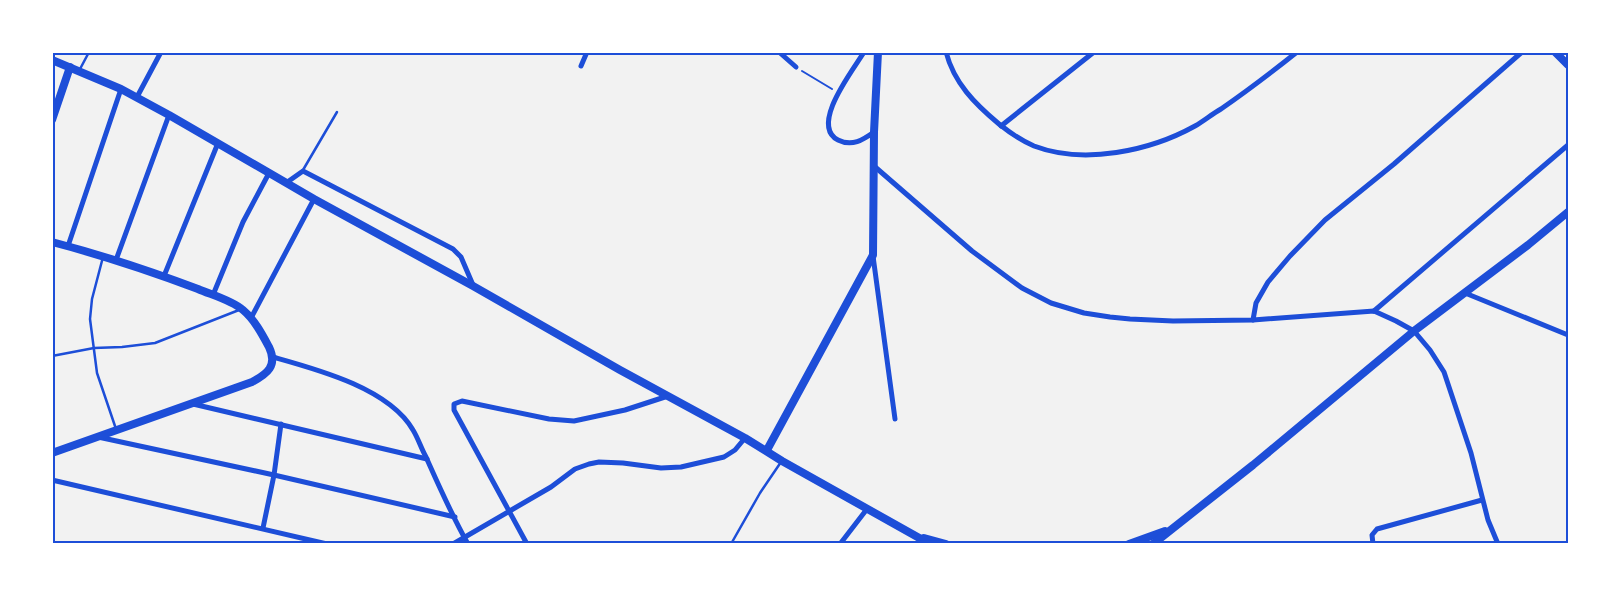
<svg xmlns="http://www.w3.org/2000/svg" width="1621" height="596" font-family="'Roboto Serif',serif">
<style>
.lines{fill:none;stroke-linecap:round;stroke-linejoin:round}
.path{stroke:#1d4ed8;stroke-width:2}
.service{stroke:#1d4ed8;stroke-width:2.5}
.minor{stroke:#1d4ed8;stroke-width:5}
.secondary{stroke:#1d4ed8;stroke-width:8}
.primary{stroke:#1d4ed8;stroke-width:8}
.neatline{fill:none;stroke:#1d4ed8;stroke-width:2}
</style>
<rect width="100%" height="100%" fill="#f2f2f2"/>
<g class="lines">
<path class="path" d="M802,71L832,89"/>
<g class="service">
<path d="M80,69L88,54L98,52"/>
<path d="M303,170L337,112"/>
<path d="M103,257L92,299L90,319L97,373L116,429"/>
<path d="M52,356L94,348L122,347L155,343L239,310"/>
<path d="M731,544L760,493L781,462"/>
</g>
<g class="minor">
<path d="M779,52L796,67"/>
<path d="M864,52C854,69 809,125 838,140C852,147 863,140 874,132"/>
<path d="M946,52C954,83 975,104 999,124C1009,132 1022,141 1034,146C1084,165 1150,151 1195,126C1204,121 1212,114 1221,109C1247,91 1272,72 1297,52"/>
<path d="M581,66L587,52"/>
<path d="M137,97L161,52"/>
<path d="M1001,126L1094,52"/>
<path d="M874,166L972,251L1022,288L1051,303L1084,313L1110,317L1130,319L1173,321L1253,320L1374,311L1396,321L1414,331L1430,350L1444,372L1471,453L1488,520L1498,544"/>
<path d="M286,183L303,171L453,249L461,257L473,285"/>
<path d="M68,246L121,89"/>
<path d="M873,256L895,419"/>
<path d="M116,260L169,115"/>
<path d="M164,276L218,143"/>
<path d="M1465,293L1568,335"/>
<path d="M213,295L243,222L269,173"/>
<path d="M1374,311L1568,145"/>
<path d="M251,318L314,199"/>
<path d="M1253,320L1256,303L1268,282L1290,256L1325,220L1394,164L1522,52"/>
<path d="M273,357C316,369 389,388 413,430C418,438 421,448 426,457C439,486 452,516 468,544"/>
<path d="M193,404L427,459"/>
<path d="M98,437L274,475L455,517"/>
<path d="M52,480L327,544"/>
<path d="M263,528L274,475L281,424"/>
<path d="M52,543L55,544"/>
<path d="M453,544L551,487L575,469L589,464L599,462L623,463L661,468L681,467L724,457L735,450L745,438"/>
<path d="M527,544L454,410V404L462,401L549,419L574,421L625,410L668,396"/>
<path d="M840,544L867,509"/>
<path d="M1373,544L1372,535L1377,529L1482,500"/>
</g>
<g class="secondary">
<path d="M1555,52L1568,65"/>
<path d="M52,120L70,67"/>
<path d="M52,242C102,255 150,271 198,289C212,295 231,300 243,310C254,319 262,334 269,347C278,366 267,374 252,382L52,453"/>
<path d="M767,450L873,255L874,132L878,52"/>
</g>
<g class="primary">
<path d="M52,60L121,89L169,115L314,199L473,286L620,370L745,438L782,461L930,544"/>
<path d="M924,538L946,544"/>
<path d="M1129,544L1165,531"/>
<path d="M1153,544L1253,465L1414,331L1528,245L1568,212"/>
</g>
</g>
<rect width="1621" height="596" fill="none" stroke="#ffffff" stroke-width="108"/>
<rect x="54" y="54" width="1513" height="488" class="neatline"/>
</svg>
